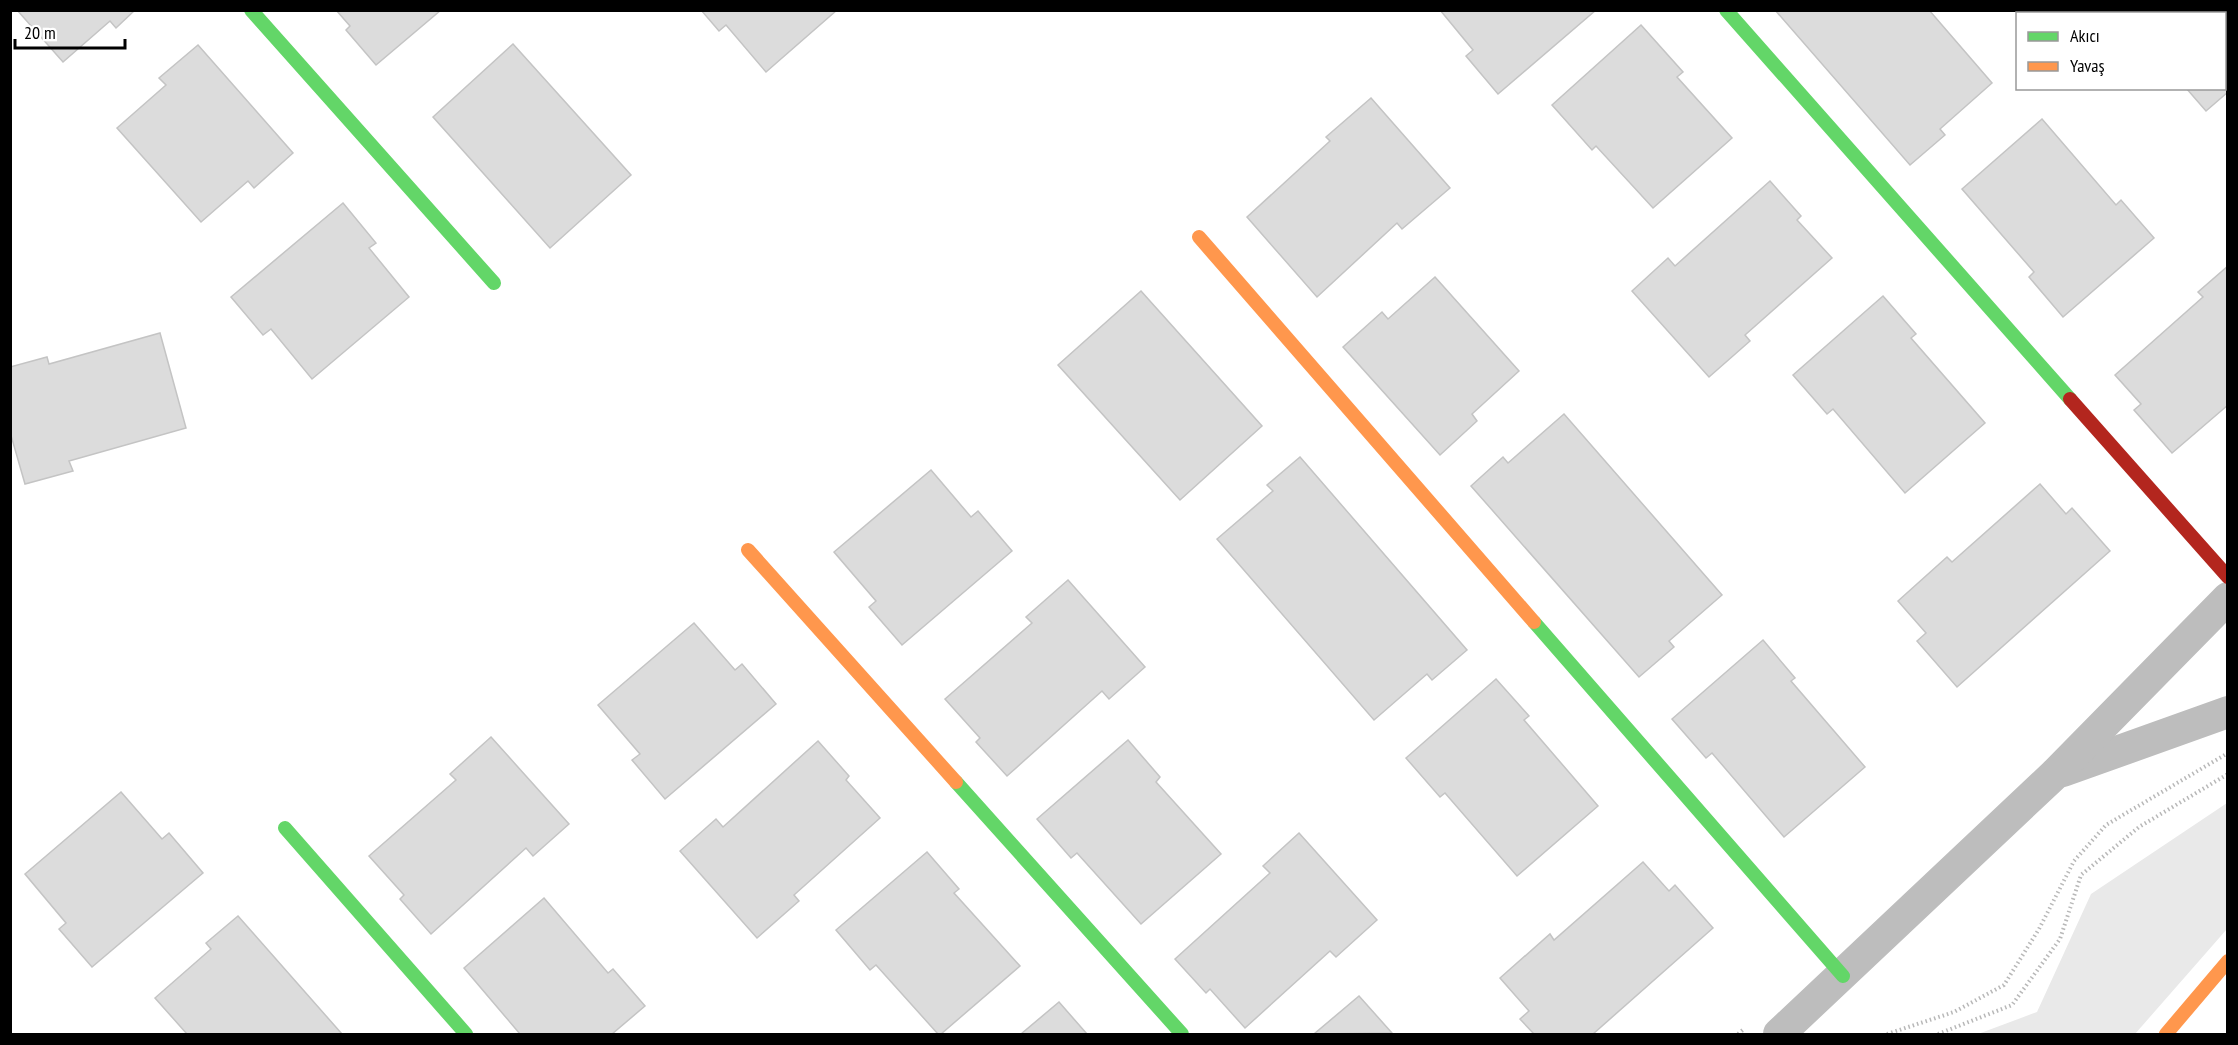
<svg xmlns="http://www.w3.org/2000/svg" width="2238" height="1045" font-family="'PT Sans Narrow',sans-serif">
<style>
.green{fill:#e9e9e9}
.building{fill:#dcdcdc;stroke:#c4c4c4;stroke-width:1.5}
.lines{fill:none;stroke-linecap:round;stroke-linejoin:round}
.path{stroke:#b8b8b8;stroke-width:4;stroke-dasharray:1.5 3;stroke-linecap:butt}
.street{stroke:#bdbdbd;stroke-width:32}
.fast{stroke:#63d668;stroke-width:14}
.slow{stroke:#ff974d;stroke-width:14}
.jam{stroke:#b3261e;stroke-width:14}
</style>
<rect width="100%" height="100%" fill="#fff"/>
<path class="green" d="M2227,803V929L2135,1034H1978L2037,1012L2091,894Z"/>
<g class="building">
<path d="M17,10H135L116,28L110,21L63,62Z"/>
<path d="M336,10H441L376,65L346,30L350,26Z"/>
<path d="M701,10H837L766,72L726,25L719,31Z"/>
<path d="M1440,10H1596L1498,94L1466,56L1473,50Z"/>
<path d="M1775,10H1929L1992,83L1940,129L1945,135L1910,165Z"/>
<path d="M2145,10H2228V92L2206,111L2186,88H2224V14H2141Z"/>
<path d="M1641,25L1683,72L1677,77L1732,138L1653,208L1596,146L1592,150L1552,105Z"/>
<path d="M513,44L631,175L550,248L433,117Z"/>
<path d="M198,45L293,153L254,188L248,181L201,222L117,128L166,85L159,78Z"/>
<path d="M1371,98L1450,188L1402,229L1397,223L1317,297L1247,217L1330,141L1326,137Z"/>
<path d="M2042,119L2116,205L2121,200L2154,238L2063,317L2029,277L2034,272L1962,189Z"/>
<path d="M1770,181L1801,216L1797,220L1832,258L1745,335L1750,341L1709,377L1632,291L1668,258L1675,266Z"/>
<path d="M343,203L376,243L369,248L409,297L312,379L271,329L263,335L231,297Z"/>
<path d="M2228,266V405L2172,453L2134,410L2141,404L2115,375L2203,297L2198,292Z"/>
<path d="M1435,277L1519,371L1472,414L1477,421L1440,455L1343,347L1382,312L1388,319Z"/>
<path d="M1141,291L1262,426L1180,500L1058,365Z"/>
<path d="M1883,296L1916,334L1911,338L1985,423L1905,493L1833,409L1827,414L1793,375Z"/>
<path d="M160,333L186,428L69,461L73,471L25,484L10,432V367L47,357L49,364Z"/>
<path d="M1564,414L1722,595L1669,641L1674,647L1639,677L1471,486L1503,457L1508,463Z"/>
<path d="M1300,457L1467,650L1432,680L1427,674L1374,720L1217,539L1273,491L1267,485Z"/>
<path d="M931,470L971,517L978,511L1012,551L902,645L869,607L876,601L834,552Z"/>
<path d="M2040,484L2066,514L2072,508L2110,551L1957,687L1917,641L1926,633L1898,601L1947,557L1952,562Z"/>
<path d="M1068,580L1145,667L1109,699L1102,691L1007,776L976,742L980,738L945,699L1032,623L1026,617Z"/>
<path d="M694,623L735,670L742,664L776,704L665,799L632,760L640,754L598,705Z"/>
<path d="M1763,640L1795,678L1791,681L1865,767L1784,837L1712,753L1706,758L1672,719Z"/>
<path d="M1496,679L1529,716L1524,720L1598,806L1517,876L1445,793L1440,797L1406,758Z"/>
<path d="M491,737L569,824L533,856L526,848L431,934L400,899L404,895L369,856L456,780L450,774Z"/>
<path d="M1128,740L1160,777L1156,782L1221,854L1141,924L1077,853L1071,858L1037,819Z"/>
<path d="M818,741L849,776L846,780L880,818L794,895L799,901L757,938L680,851L716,819L723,827Z"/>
<path d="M121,792L162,839L169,833L203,873L92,967L59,929L66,923L25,874Z"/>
<path d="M1299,833L1377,920L1336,957L1330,951L1245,1028L1210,989L1206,993L1175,959L1270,873L1263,866Z"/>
<path d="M927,852L959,889L954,893L1020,966L941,1034H938L876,965L870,970L836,930Z"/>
<path d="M1643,862L1669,891L1675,885L1713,928L1593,1034H1534L1520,1019L1529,1011L1500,978L1550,934L1554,940Z"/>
<path d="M544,898L608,973L613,969L645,1006L612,1034H520L464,968Z"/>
<path d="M238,916L342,1034H187L155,998L211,949L206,943Z"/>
<path d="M1359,996L1392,1033L1314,1034Z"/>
<path d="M1059,1002L1087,1034H1021Z"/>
</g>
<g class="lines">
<g class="path">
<path d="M1738,1034L1744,1029"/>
<path d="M1887,1034L1954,1012L2004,985L2039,929L2074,861L2106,825L2228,753"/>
<path d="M1938,1034L2012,1005L2060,939L2081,875L2139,827L2228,774"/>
</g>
<g class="street">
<path d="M2063,771L2228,712"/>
<path d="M1779,1034L2056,773L2228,598"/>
</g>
<g class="fast">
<path d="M251,10L494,283"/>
<path d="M1726,10L2070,399"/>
<path d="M1534,622L1843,976"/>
<path d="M956,782L1182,1034"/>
<path d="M285,828L466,1034"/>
</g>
<g class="slow">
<path d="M1199,237L1534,622"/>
<path d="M748,550L956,782"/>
<path d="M2166,1034L2228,961"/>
</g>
<path class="jam" d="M2070,399L2228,577"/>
</g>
<rect width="2238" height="1045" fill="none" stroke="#000000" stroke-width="24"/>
<rect x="2016" y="12" width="210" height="78" fill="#ffffff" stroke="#999999" stroke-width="1.5"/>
<rect x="2028" y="32" width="30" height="9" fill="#63d668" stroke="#999999" stroke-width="1.5"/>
<text x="2070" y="42" font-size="18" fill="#000000">Akıcı</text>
<rect x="2028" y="62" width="30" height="9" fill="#ff974d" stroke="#999999" stroke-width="1.5"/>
<text x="2070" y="72" font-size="18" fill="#000000">Yavaş</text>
<path d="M15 39v9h110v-9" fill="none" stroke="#000000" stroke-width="3"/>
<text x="24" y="39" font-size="18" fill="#000000" stroke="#ffffff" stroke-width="4.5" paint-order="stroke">20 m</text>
</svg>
